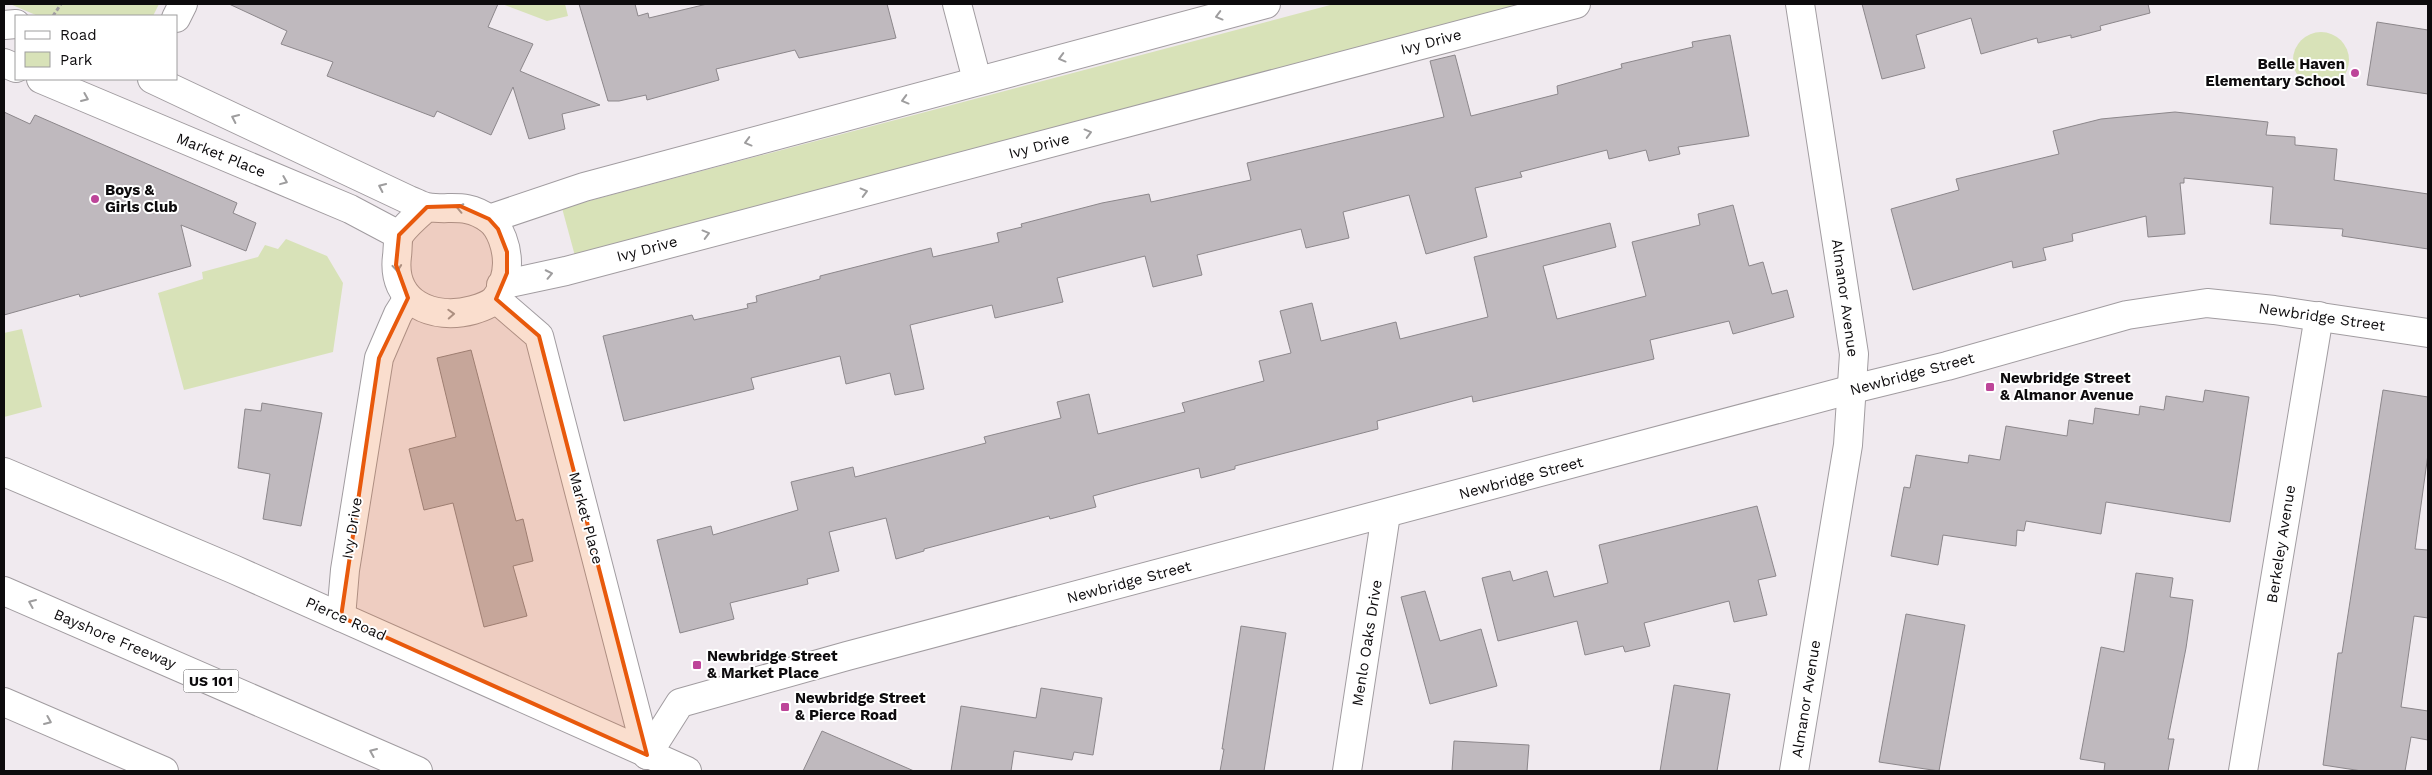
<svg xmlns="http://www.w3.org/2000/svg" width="2432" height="775" font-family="'Work Sans',sans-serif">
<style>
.green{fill:#d8e2b8}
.building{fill:#bfb9be;stroke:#8c878b}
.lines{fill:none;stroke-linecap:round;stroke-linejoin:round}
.minor-casing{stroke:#a19ca0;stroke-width:30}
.highway-casing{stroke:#a19ca0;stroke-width:30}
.path{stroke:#a19ca0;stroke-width:3;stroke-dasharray:4 2.5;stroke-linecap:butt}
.minor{stroke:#fff;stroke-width:28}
.highway{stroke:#fff;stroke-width:28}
.oneway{stroke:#9e9d9e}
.marked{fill:#e8590c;fill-opacity:0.2;stroke:#e8590c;stroke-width:4;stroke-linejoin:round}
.poi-dot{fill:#bd4599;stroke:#fff;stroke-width:2}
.labels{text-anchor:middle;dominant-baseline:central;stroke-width:4;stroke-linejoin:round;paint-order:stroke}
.shield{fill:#fff;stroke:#565456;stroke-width:1}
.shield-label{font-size:14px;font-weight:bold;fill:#0d0b0d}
.street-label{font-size:15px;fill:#0d0b0d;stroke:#fff}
.poi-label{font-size:15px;font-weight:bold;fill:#0d0b0d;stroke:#fff;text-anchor:start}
</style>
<rect width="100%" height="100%" fill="#f0eaef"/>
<g class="green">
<path d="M10,4H159L153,16H38Z"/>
<path d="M502,4H565L568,16L547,21Z"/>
<path d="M1334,4H1529L575,256L562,208Z"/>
<circle cx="2321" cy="60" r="28"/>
<path d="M286,239L327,256L343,283L333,352L184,390L158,293L203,279L202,272L258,257L265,245L278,249Z"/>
<path d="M22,329L42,407L4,417V333Z"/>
</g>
<g class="building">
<path d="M229,4H498L488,27L533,44L520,71L600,105L562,114L565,129L529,139L513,87L491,135L437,111L434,117L327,76L333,62L281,44L287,31Z"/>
<path d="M579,4H635L638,16L648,13L649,18L707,4H887L896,38L799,58L795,50L716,69L719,80L647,100L646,95L619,101H608Z"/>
<path d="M1862,4H2148L2150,13L2100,26L2101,30L2071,38V35L2038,43L2037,38L1981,54L1971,18L1916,35L1925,68L1882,79Z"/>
<path d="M2377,22L2428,30V94L2367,85Z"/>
<path d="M1730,35L1749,136L1678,147L1680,154L1649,161L1646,150L1609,159L1607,150L1520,172L1522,177L1475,188L1487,237L1426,254L1409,195L1343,212L1349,238L1306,248L1301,229L1197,255L1202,275L1153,287L1145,256L1057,278L1063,302L995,318L992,305L910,325L924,389L895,395L890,373L846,384L840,356L751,378L754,389L624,421L603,336L692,315L694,320L748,308L747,304L757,302L756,296L820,279V276L931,248L933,257L999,242L997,233L1022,227L1021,224L1102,203L1149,194L1151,202L1251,180L1247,163L1444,117L1430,61L1455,55L1471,116L1558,94L1557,86L1622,68L1621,64L1693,47L1692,42Z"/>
<path d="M4,112L30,124L35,115L237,203L233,213L256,223L246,251L181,225L191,266L80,297L79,294L4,315Z"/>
<path d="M2175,112L2268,122L2266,135L2295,137V145L2337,149L2334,180L2428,194V249L2342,236L2343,229L2270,224L2273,187L2184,178V183H2180L2185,234L2148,237L2146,216L2072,234L2073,241L2043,248L2046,260L2013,268L2012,261L1913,290L1891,209L1959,190L1956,179L2059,154L2053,131L2101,119Z"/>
<path d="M1733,205L1749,266L1763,262L1772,294L1787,290L1794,317L1733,334L1729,321L1650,340L1654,359L1473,402L1472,396L1377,421L1378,429L1235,466V469L1201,478L1199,468L1137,484L1093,496L1096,507L1050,519L1049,516L924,549V551L896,559L886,518L829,532L839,571L807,579L808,584L730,603L734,619L680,633L657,540L711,526L713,535L798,510L791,482L853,467L855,477L986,443L984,437L1061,418L1057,402L1089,394L1098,434L1185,412L1182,403L1264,381L1259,361L1291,353L1280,311L1312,303L1321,341L1396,322L1400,339L1488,317L1474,257L1610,223L1616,247L1543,266L1557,319L1646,296L1632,242L1700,225L1698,214Z"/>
<path d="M471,350L516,521L523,519L533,561L513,566L527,616L484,627L453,503L424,510L409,449L456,437L437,358Z"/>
<path d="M2205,390L2249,397L2230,522L2106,502L2101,534L2026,521L2024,531L2017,530L2016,546L1943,535L1938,565L1891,556L1904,487L1910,488L1916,455L1968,463L1969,455L2000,460L2006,426L2067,436L2069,420L2093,424L2095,408L2139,415L2140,406L2164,410L2166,396L2203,402Z"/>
<path d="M2383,390L2428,397V454L2415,549L2428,550V618L2414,616L2401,707L2428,711V740L2411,737L2405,771H2362L2323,765L2338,653H2342Z"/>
<path d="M262,403L322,413L301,526L263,519L270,474L238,468L245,409L261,411Z"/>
<path d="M1757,506L1776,576L1758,580L1767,615L1734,622L1729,601L1644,623L1650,646L1625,652L1623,646L1585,655L1577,621L1498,641L1482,578L1510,571L1513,581L1547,571L1554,597L1608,583L1599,545Z"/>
<path d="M2136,573L2173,578L2170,597L2193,600L2186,648L2168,739H2174L2168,771H2104L2105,763L2080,759L2101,647L2124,652Z"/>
<path d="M1425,591L1440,641L1481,629L1497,686L1430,704L1401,597Z"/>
<path d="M1906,614L1965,625L1939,771L1879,762Z"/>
<path d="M1241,626L1286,633L1264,771H1220L1224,749H1222Z"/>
<path d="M1674,685L1730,694L1717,771H1660Z"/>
<path d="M1041,688L1102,698L1093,755L1074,752L1072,760L1014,751L1011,771H951L961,706L1036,718Z"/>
<path d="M822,731L914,771H803Z"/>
<path d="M1454,741L1529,745L1527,771H1452Z"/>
</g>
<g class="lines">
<defs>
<g id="minor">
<path d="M957,4L977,80"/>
<path d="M176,18L183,4"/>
<path d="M4,25L16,24"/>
<path d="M4,63L16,68"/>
<path d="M41,79L350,209L399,235"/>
<path d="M152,79L409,200C415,202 421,206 427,207C450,211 465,202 489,219C501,228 507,248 507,263C507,273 503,289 496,298C492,304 480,308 473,310C433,321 391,303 397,256C398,250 397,239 400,234C407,224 418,215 427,207"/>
<path d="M489,219L584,187L1266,4"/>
<path d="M501,285L566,271L1576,4"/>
<path d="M496,299L539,336L647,755"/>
<path d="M4,472L233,569L687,771"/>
<path d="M341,617L345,570L379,358L398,314L408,298"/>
<path d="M647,755L680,703L847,656L1853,389L1947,366L2127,315L2207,303L2274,310L2428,333"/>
<path d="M1347,771L1386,514"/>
<path d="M1794,771L1848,445L1854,354L1800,4"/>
<path d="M2243,771L2319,316"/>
</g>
<g id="highway">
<path d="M4,591L418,771"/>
<path d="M4,702L164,771"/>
</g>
</defs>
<use href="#minor" class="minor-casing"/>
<use href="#highway" class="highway-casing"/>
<path class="path" d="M53,16L61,4"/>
<use href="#minor" class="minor"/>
<use href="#highway" class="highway"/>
</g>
<defs><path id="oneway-chevron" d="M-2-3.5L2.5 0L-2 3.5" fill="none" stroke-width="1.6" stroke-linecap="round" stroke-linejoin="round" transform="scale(1.25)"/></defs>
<g class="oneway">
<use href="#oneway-chevron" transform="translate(1219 16) rotate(165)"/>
<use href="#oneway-chevron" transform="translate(1062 58) rotate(165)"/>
<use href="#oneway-chevron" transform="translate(85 98) rotate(23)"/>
<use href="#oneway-chevron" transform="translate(905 100) rotate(165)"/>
<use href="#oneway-chevron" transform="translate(235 118) rotate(-155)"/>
<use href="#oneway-chevron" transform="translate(1088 133) rotate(-15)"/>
<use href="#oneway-chevron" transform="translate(748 142) rotate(165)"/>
<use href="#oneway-chevron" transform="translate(284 181) rotate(22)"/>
<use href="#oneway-chevron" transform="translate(382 187) rotate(-155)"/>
<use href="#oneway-chevron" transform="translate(864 192) rotate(-15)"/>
<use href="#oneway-chevron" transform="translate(460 208) rotate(-168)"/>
<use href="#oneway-chevron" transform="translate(706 234) rotate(-15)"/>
<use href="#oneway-chevron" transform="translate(397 268) rotate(85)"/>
<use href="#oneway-chevron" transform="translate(549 274) rotate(-12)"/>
<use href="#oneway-chevron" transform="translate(451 314) rotate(-3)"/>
<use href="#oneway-chevron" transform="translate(32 603) rotate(-157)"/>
<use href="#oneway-chevron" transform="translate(48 721) rotate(23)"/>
<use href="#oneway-chevron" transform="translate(373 752) rotate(-157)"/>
</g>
<path class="marked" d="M460,206L489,219L498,229L507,252V273L496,299L539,336L647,755L341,617L379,358L408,298L396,265L399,235L427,207Z"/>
<g class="poi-dot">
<circle cx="2355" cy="73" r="5"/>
<circle cx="95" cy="199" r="5"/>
<rect x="1985" y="382" width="10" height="10" rx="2.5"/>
<rect x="692" y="660" width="10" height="10" rx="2.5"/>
<rect x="780" y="702" width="10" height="10" rx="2.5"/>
</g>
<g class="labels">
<rect class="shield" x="183.5" y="669.5" width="55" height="23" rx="4"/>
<g class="shield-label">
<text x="211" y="681">US 101</text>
</g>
<g class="street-label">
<text transform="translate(1431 42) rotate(-15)">Ivy Drive</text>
<text transform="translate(1039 146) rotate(-15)">Ivy Drive</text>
<text transform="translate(221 155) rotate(22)">Market Place</text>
<text transform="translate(647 249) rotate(-15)">Ivy Drive</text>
<text transform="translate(1845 298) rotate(82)">Almanor Avenue</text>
<text transform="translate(2322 317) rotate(8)">Newbridge Street</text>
<text transform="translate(1912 374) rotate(-15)">Newbridge Street</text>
<text transform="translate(1521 478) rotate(-15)">Newbridge Street</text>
<text transform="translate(586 518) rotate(75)">Market Place</text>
<text transform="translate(352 528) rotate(-81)">Ivy Drive</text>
<text transform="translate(2281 544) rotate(-81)">Berkeley Avenue</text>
<text transform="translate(1129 582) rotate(-15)">Newbridge Street</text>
<text transform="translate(346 619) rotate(24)">Pierce Road</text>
<text transform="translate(115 639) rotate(23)">Bayshore Freeway</text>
<text transform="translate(1367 643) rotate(-81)">Menlo Oaks Drive</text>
<text transform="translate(1806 699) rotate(-81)">Almanor Avenue</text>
</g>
<g class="poi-label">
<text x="2345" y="64" text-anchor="end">Belle Haven<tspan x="2345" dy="17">Elementary School</tspan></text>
<text x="105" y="190">Boys &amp;<tspan x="105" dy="17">Girls Club</tspan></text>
<text x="2000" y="378">Newbridge Street<tspan x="2000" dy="17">&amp; Almanor Avenue</tspan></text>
<text x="707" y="656">Newbridge Street<tspan x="707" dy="17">&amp; Market Place</tspan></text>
<text x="795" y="698">Newbridge Street<tspan x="795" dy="17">&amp; Pierce Road</tspan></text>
</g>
</g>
<rect width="2432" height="775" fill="none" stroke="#0d0b0d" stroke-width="10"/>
<rect x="15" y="15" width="162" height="65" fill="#ffffff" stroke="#9e9d9e"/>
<rect x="25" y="31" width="25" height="8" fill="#ffffff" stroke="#9e9d9e"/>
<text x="60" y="40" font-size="15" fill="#0d0b0d">Road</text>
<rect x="25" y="52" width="25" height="15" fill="#d8e2b8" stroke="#9e9d9e"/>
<text x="60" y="65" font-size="15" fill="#0d0b0d">Park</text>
</svg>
